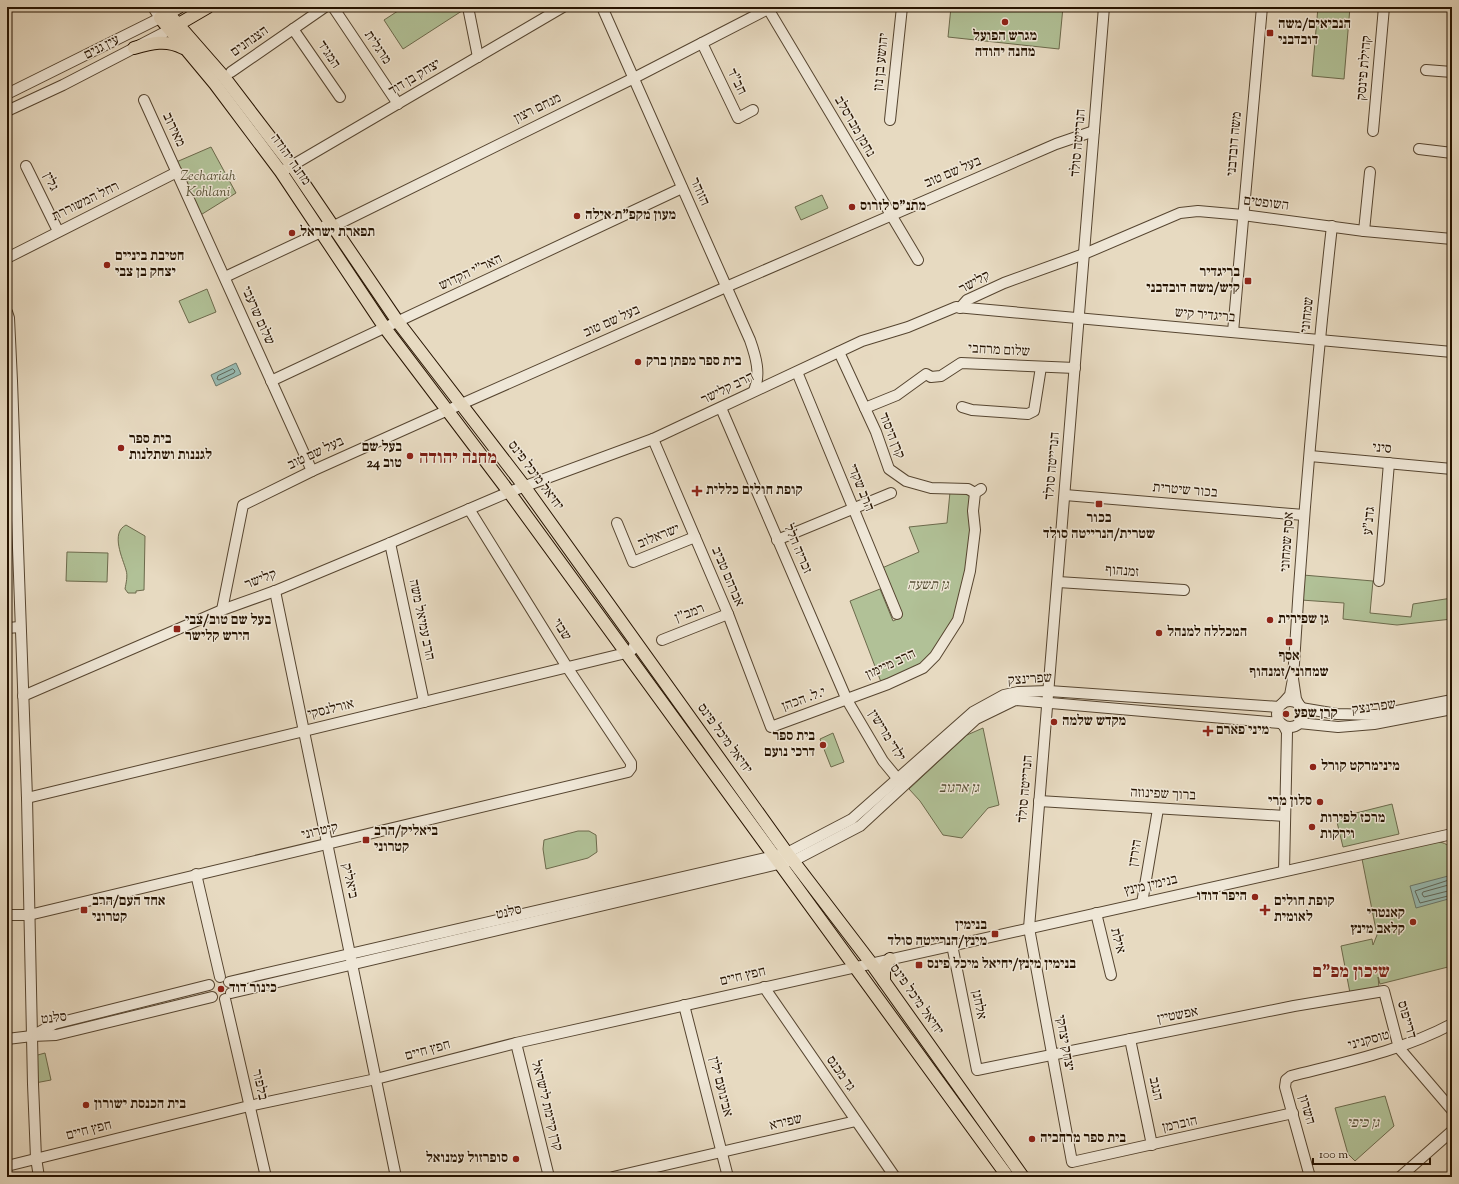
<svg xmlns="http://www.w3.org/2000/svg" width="1459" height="1184" font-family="'Sorts Mill Goudy','Frank Ruhl Libre',serif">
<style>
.green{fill:#b1c197;stroke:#6c6a4c}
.water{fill:#97bbb3;stroke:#6a786b}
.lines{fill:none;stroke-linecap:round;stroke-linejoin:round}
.shore{stroke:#5e675a;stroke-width:1}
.minor-casing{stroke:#564530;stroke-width:12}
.major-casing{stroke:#261300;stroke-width:14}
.minor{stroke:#efe7d7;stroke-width:10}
.major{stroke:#e7dac1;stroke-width:12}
.poi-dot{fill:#8f2418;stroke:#efe7d7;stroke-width:1.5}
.labels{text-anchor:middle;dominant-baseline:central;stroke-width:3;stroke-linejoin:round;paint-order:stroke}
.poi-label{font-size:14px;font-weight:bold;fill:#261300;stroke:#efe7d7;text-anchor:start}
.street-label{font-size:14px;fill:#261300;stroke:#efe7d7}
.park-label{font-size:14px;font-style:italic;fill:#575035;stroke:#efe7d7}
.district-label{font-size:18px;font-weight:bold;fill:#7a1f14;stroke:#efe7d7}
</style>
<rect width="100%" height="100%" fill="#e7dac1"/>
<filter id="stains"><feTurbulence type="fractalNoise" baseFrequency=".005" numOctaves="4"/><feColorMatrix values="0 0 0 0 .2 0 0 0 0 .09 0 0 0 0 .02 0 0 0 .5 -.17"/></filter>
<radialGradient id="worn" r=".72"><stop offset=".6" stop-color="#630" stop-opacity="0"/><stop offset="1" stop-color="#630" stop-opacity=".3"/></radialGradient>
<g class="green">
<path d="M404,7H468L403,49L384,20Z"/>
<path d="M951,7H1063L1059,49L948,37Z"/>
<path d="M1318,7H1350L1344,79L1312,76Z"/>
<path d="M211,147L236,193L199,216L174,163Z"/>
<path d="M822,195L828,208L801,220L795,207Z"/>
<path d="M207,289L216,312L189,323L179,301Z"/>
<path d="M950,492L971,494L972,530L968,569L955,619L933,654L922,664L881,682L850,601L880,589L893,621L902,617L882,568L919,552L909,527L947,523Z"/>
<path d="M126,525L145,536L144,590L136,591V593H128L125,589C126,583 128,576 126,570C123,559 110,533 126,525Z"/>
<path d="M67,552L108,553L107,582L66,581Z"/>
<path d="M1303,575L1373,581L1370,613L1411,617L1413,604L1452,598V619L1397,625L1343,619L1344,603L1301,600Z"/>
<path d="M983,728L999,805L988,808L962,838L943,835L920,801L909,789L967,735Z"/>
<path d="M833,733L844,762L831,767L820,739Z"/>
<path d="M1392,804L1399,834L1343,847L1336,818Z"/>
<path d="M578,831H589L596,835L597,852L588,858L546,869L543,849L544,840Z"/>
<path d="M1436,842C1445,842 1450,845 1452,854V966L1380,984L1378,977L1379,987L1350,993L1341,946L1372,939L1373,945L1377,935L1362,859Z"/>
<path d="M45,1053L51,1080L35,1083L34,1056Z"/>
<path d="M1385,1096L1394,1126L1355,1161L1348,1154L1335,1108Z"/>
</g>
<g class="water">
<path d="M236,363L241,374L216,386L211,375Z"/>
<path d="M1452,875V898L1416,908L1410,886Z"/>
</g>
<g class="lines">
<g class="shore">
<path d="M233,369L235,371L234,373L219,380L217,379L218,376Z"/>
<path d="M1452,879L1415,891L1420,903L1452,895"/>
<path d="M1452,884L1423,892L1422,894L1424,897L1452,890"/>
</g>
<defs>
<g id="minor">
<path d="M333,7L398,104"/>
<path d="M468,7L478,57"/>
<path d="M602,7L750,340C756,357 761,374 754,391"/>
<path d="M767,7L918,260"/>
<path d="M1104,7L1029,928L1072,1162L1293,1113"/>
<path d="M293,29L340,97"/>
<path d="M702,43L738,118L753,110"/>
<path d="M1426,70L1452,72"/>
<path d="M231,72L325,7"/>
<path d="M7,94L160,18L153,7"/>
<path d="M144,100L312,471"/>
<path d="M7,111L63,85L169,30"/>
<path d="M890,120L902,7"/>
<path d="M1373,131L1384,7"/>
<path d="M1419,149L1452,153"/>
<path d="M26,166L58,231"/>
<path d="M281,172L563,7"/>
<path d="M1364,231L1370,172"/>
<path d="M325,238L328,230L332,227L634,78L768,9"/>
<path d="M7,258L177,172"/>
<path d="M225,277L321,232L325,226"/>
<path d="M960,308L967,300L1004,283L1084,254L1180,213L1198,211L1243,215L1364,231L1452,239"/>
<path d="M7,312L9,318L12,381L27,798L33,1084L36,1158L39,1177"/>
<path d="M1233,332L1262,7"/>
<path d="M839,352L876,432L889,469L906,481L931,488L968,489L975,493"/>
<path d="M797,372L897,614"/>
<path d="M271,381L682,188"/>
<path d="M962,407L972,410L1028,414L1034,411L1041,367"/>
<path d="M721,408L847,700L883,761L902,784"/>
<path d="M865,408L897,395L926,374L931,377L941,376L961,363L1075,368"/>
<path d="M653,439L728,614L771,727L888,684L923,668L935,656L958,620L970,571L975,530L973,511L975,493L981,489"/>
<path d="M1310,456L1452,469"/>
<path d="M1065,495L1304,515"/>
<path d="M617,523L633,562L695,537"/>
<path d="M777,540L891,493"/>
<path d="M390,543L424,702"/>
<path d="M1379,581L1389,463"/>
<path d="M1058,582L1184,590"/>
<path d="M275,591L396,1177"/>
<path d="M222,610L243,505L312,471L448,410L726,287L1056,144L1094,131"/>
<path d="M7,628L20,627"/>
<path d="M662,640L728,614"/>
<path d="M1293,679C1302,528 1315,377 1332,226"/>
<path d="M23,696L222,610L275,591L390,543L509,492L653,439L862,341L908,327L956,307L1452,352"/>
<circle cx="1290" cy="714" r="13"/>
<path d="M1282,704L1290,695L1293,679L1296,699L1299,705"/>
<path d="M1301,708L1337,714L1377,715L1452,700"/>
<path d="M1299,723L1338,727L1374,724L1452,709"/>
<path d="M1284,726L1287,732L1284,871"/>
<path d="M27,798L626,653L632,650L636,642"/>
<path d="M1039,801L1285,816"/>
<path d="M196,874L220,977"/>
<path d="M1142,903L1158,809"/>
<path d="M1096,913L1111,975"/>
<path d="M7,915H29L628,772L631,768V763L567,667L469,509"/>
<path d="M952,945L977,1070L1294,1006L1384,991L1399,1048L1452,1110"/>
<path d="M229,982L787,853L852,819L973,712L1004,695L1018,692L1049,691L1279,707"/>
<path d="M764,987L895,1177"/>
<path d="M231,993L795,860L860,826L976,719L1015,700L1280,723"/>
<path d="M225,999L266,1177"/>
<path d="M684,1005L728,1177"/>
<path d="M34,1035L54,1024L209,985"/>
<path d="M7,1039L32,1036L56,1035L212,997"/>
<path d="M1130,1039L1152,1145"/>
<path d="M516,1043L549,1177"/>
<path d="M7,1166L249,1106L376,1079L516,1043L1452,834"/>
<path d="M613,1177L856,1121"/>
<path d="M1310,1177L1285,1087L1286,1080L1291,1076C1346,1062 1401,1051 1452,1024"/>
<path d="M1400,1177L1452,1131"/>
</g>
<g id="major">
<path d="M179,7L160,18L215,84L281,172L385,328L509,492L1008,1177"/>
<path d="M168,13L224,77L292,166L398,322L524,486L787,853L871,963L1023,1177"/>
<path d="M172,28L208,7"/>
<path d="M134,48C151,43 167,39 183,48"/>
<path d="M884,981V968L890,959"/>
</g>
</defs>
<use href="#minor" class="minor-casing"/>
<use href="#major" class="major-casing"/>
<use href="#minor" class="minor"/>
<use href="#major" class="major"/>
</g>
<g class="poi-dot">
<circle cx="1005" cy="22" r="4"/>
<rect x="1266" y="29" width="8" height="8" rx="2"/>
<circle cx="852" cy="207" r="4"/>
<circle cx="577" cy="216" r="4"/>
<circle cx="292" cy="233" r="4"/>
<circle cx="107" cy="265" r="4"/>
<rect x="1244" y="277" width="8" height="8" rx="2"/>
<circle cx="638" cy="362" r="4"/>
<circle cx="121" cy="448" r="4"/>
<circle cx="410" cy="456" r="4"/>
<path d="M695 485h4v4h4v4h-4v4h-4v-4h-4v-4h4z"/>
<rect x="1095" y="500" width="8" height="8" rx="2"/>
<circle cx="1270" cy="620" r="4"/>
<rect x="173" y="625" width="8" height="8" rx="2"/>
<circle cx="1159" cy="633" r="4"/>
<rect x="1285" y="638" width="8" height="8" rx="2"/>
<circle cx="1286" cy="714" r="4"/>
<circle cx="1054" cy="722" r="4"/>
<path d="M1206 725h4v4h4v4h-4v4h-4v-4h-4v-4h4z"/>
<circle cx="823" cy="745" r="4"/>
<circle cx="1313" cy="767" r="4"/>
<circle cx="1320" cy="802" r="4"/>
<circle cx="1312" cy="827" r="4"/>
<rect x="362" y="836" width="8" height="8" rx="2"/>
<circle cx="1255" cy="897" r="4"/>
<rect x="80" y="906" width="8" height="8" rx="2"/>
<path d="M1263 904h4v4h4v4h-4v4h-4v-4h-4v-4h4z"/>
<circle cx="1413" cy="922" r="4"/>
<rect x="991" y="930" width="8" height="8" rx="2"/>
<rect x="915" y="961" width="8" height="8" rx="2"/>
<circle cx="221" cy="989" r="4"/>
<circle cx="86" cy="1105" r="4"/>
<circle cx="1032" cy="1139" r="4"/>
<circle cx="516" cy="1159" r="4"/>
</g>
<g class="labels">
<g class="poi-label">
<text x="1278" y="25">הנביאים/משה<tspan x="1278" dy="16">דובדבני</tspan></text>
<text x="1005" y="37" text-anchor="middle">מגרש הפועל<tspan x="1005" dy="16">מחנה יהודה</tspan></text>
<text x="860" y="207">מתנ"ס לזרוס</text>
<text x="585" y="216">מעון מקפ"ת אילה</text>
<text x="300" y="233">תפארת ישראל</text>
<text x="115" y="257">חטיבת ביניים<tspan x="115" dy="16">יצחק בן צבי</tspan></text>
<text x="1240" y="273" text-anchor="end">בריגדיר<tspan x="1240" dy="16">קיש/משה דובדבני</tspan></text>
<text x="646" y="362">בית ספר מפתן ברק</text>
<text x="129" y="440">בית ספר<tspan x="129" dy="16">לגננות ושתלנות</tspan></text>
<text x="402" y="448" text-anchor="end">בעל שם<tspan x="402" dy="16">טוב 24</tspan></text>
<text x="706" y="491">קופת חולים כללית</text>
<text x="1099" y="519" text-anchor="middle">בכור<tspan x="1099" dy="16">שטרית/הנרייטה סולד</tspan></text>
<text x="1278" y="620">גן שפירית</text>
<text x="185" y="621">בעל שם טוב/צבי<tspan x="185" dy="16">הירש קלישר</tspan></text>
<text x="1167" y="633">המכללה למנהל</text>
<text x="1289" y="657" text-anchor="middle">אסף<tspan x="1289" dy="16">שמחוני/זמנהוף</tspan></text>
<text x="1294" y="714">קרן שפע</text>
<text x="1062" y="722">מקדש שלמה</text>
<text x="1216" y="731">מיני פארם</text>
<text x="815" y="737" text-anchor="end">בית ספר<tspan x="815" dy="16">דרכי נועם</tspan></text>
<text x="1321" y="767">מינימרקט קורל</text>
<text x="1312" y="802" text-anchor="end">סלון מרי</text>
<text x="1320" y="819">מרכז לפירות<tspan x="1320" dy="16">וירקות</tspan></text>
<text x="374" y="832">ביאליק/הרב<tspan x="374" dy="16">קטרוני</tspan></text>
<text x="1247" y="897" text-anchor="end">היפר דודו</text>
<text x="92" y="902">אחד העם/הרב<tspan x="92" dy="16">קטרוני</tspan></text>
<text x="1274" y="902">קופת חולים<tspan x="1274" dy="16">לאומית</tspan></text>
<text x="1405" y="914" text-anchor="end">קאנטרי<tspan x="1405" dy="16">קלאב מינץ</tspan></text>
<text x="987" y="926" text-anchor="end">בנימין<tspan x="987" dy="16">מינץ/הנרייטה סולד</tspan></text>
<text x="927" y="965">בנימין מינץ/יחיאל מיכל פינס</text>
<text x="229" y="989">כינור דוד</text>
<text x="94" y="1105">בית הכנסת ישורון</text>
<text x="1040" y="1139">בית ספר מרחביה</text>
<text x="508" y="1159" text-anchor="end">סופרזול עמנואל</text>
</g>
<g class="street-label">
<text transform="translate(250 42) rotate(-35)">הצנחנים</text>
<text transform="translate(102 48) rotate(-27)">עין גנים</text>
<text transform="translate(377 48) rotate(56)">מרגלית</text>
<text transform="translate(328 55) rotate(56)">המגיד</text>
<text transform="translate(882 62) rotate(-84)">יהושע בן נון</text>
<text transform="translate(1365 68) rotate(-85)">קהילת פינסק</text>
<text transform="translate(415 78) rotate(-31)">יצחק בן דוד</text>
<text transform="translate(736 82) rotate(64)">חב"ד</text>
<text transform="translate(538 109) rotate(-26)">מנחם רצון</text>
<text transform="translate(854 127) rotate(60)">נחמן מברסלב</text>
<text transform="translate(173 130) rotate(65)">מאירוב</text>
<text transform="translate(1079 143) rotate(-85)">הנרייטה סולד</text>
<text transform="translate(1235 144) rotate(-85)">משה דובדבני</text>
<text transform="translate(290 160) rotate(55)">מחנה יהודה</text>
<text transform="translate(953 173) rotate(-23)">בעל שם טוב</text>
<text transform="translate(50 182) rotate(64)">גלין</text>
<text transform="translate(699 192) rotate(66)">הזוהר</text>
<text transform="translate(86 202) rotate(-26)">רחל המשוררת</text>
<text transform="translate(1266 204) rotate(7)">השופטים</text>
<text transform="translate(471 273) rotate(-25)">האר"י הקדוש</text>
<text transform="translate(975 283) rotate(-29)">קלישר</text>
<text transform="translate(1308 315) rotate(-84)">שמחוני</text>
<text transform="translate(257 316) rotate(66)">שלום שרעבי</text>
<text transform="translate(1205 316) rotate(5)">בריגדיר קיש</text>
<text transform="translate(612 322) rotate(-24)">בעל שם טוב</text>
<text transform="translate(999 351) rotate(3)">שלום מרחבי</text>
<text transform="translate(728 389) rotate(-26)">הרב קלישר</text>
<text transform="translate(891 436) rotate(68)">קרן היסוד</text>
<text transform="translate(1382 449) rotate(5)">סיני</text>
<text transform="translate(316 454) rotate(-25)">בעל שם טוב</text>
<text transform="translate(1053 466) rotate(-85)">הנרייטה סולד</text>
<text transform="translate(535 476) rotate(53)">יחיאל מיכל פינס</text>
<text transform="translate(860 488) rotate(68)">הרב שקדי</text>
<text transform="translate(1185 491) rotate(5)">בכור שיטרית</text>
<text transform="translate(1370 521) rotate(-85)">גדנ"ע</text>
<text transform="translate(659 537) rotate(-22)">ישראלוב</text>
<text transform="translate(1288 542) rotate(-86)">אסף שמחוני</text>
<text transform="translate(797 549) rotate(67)">זכריה הלל</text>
<text transform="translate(1122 572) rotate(4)">זמנהוף</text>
<text transform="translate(727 577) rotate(67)">אברהם טביב</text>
<text transform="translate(261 580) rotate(-21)">קלישר</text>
<text transform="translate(690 614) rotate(-21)">רמב"ן</text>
<text transform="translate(421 620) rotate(78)">הרב עמיאל משה</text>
<text transform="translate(561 630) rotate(58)">שבזי</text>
<text transform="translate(891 665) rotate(-25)">הרב מיימון</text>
<text transform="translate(1030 680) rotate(-4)">שפרינצק</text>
<text transform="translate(804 700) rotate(-20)">י.ל. הכהן</text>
<text transform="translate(1374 708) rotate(-8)">שפרינצק</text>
<text transform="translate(331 710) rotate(-14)">אורלנסקי</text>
<text transform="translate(886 736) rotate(58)">ילדי מרישין</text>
<text transform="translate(724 739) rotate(54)">יחיאל מיכל פינס</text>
<text transform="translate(1026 789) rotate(-85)">הנרייטה סולד</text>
<text transform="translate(1163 795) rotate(3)">ברוך שפינוזה</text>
<text transform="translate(320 832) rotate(-13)">קיטרוני</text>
<text transform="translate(1136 853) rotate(-81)">הירדן</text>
<text transform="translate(349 881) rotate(78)">ביאליק</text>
<text transform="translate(1151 886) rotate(-13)">בנימין מינץ</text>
<text transform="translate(509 913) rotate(-13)">סלנט</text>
<text transform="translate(1117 941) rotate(76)">אילת</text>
<text transform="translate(743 977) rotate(-13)">חפץ חיים</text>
<text transform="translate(916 1000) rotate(55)">יחיאל מיכל פינס</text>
<text transform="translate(978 1005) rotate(79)">אלחנן</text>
<text transform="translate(1178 1016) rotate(-11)">אפשטיין</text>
<text transform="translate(54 1019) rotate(-7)">סלנט</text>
<text transform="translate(1406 1020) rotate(74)">דרייפוס</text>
<text transform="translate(1369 1041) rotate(-15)">טוסקניני</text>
<text transform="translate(1064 1043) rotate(80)">יצחק יצחקי</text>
<text transform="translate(428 1051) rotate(-15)">חפץ חיים</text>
<text transform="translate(840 1074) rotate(55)">גד מכנס</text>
<text transform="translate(259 1085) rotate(77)">בלפור</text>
<text transform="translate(720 1087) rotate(76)">אבינועם ילין</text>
<text transform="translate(1155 1089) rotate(78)">הנגב</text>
<text transform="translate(546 1106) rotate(76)">קרן קיימת לישראל</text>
<text transform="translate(1306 1110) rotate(74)">השרון</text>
<text transform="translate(786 1123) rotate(-13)">שפירא</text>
<text transform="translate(1180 1125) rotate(-12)">הוברמן</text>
<text transform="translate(89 1131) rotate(-14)">חפץ חיים</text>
</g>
<g class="park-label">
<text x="208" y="177">Zechariah<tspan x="208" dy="16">Kohlani</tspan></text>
<text x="928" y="586">גן תשעה</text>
<text x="959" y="789">גן ארגוב</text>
<text x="1363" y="1124">גן כיפי</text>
</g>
<g class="district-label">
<text x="458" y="459">מחנה יהודה</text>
<text x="1351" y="973">שיכון מפ"ם</text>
</g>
</g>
<rect width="1459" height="1184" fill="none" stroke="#e7dac1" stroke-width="24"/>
<rect x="8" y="8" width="1443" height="1168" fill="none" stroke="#261300" stroke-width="2"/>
<rect x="12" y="12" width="1435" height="1160" fill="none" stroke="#261300"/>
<path d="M1313 1158v6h117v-6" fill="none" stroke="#261300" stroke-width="2"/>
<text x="1319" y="1158" font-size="12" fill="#261300" stroke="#efe7d7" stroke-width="3" paint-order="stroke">100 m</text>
<rect width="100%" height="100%" filter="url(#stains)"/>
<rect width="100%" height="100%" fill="url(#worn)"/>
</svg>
